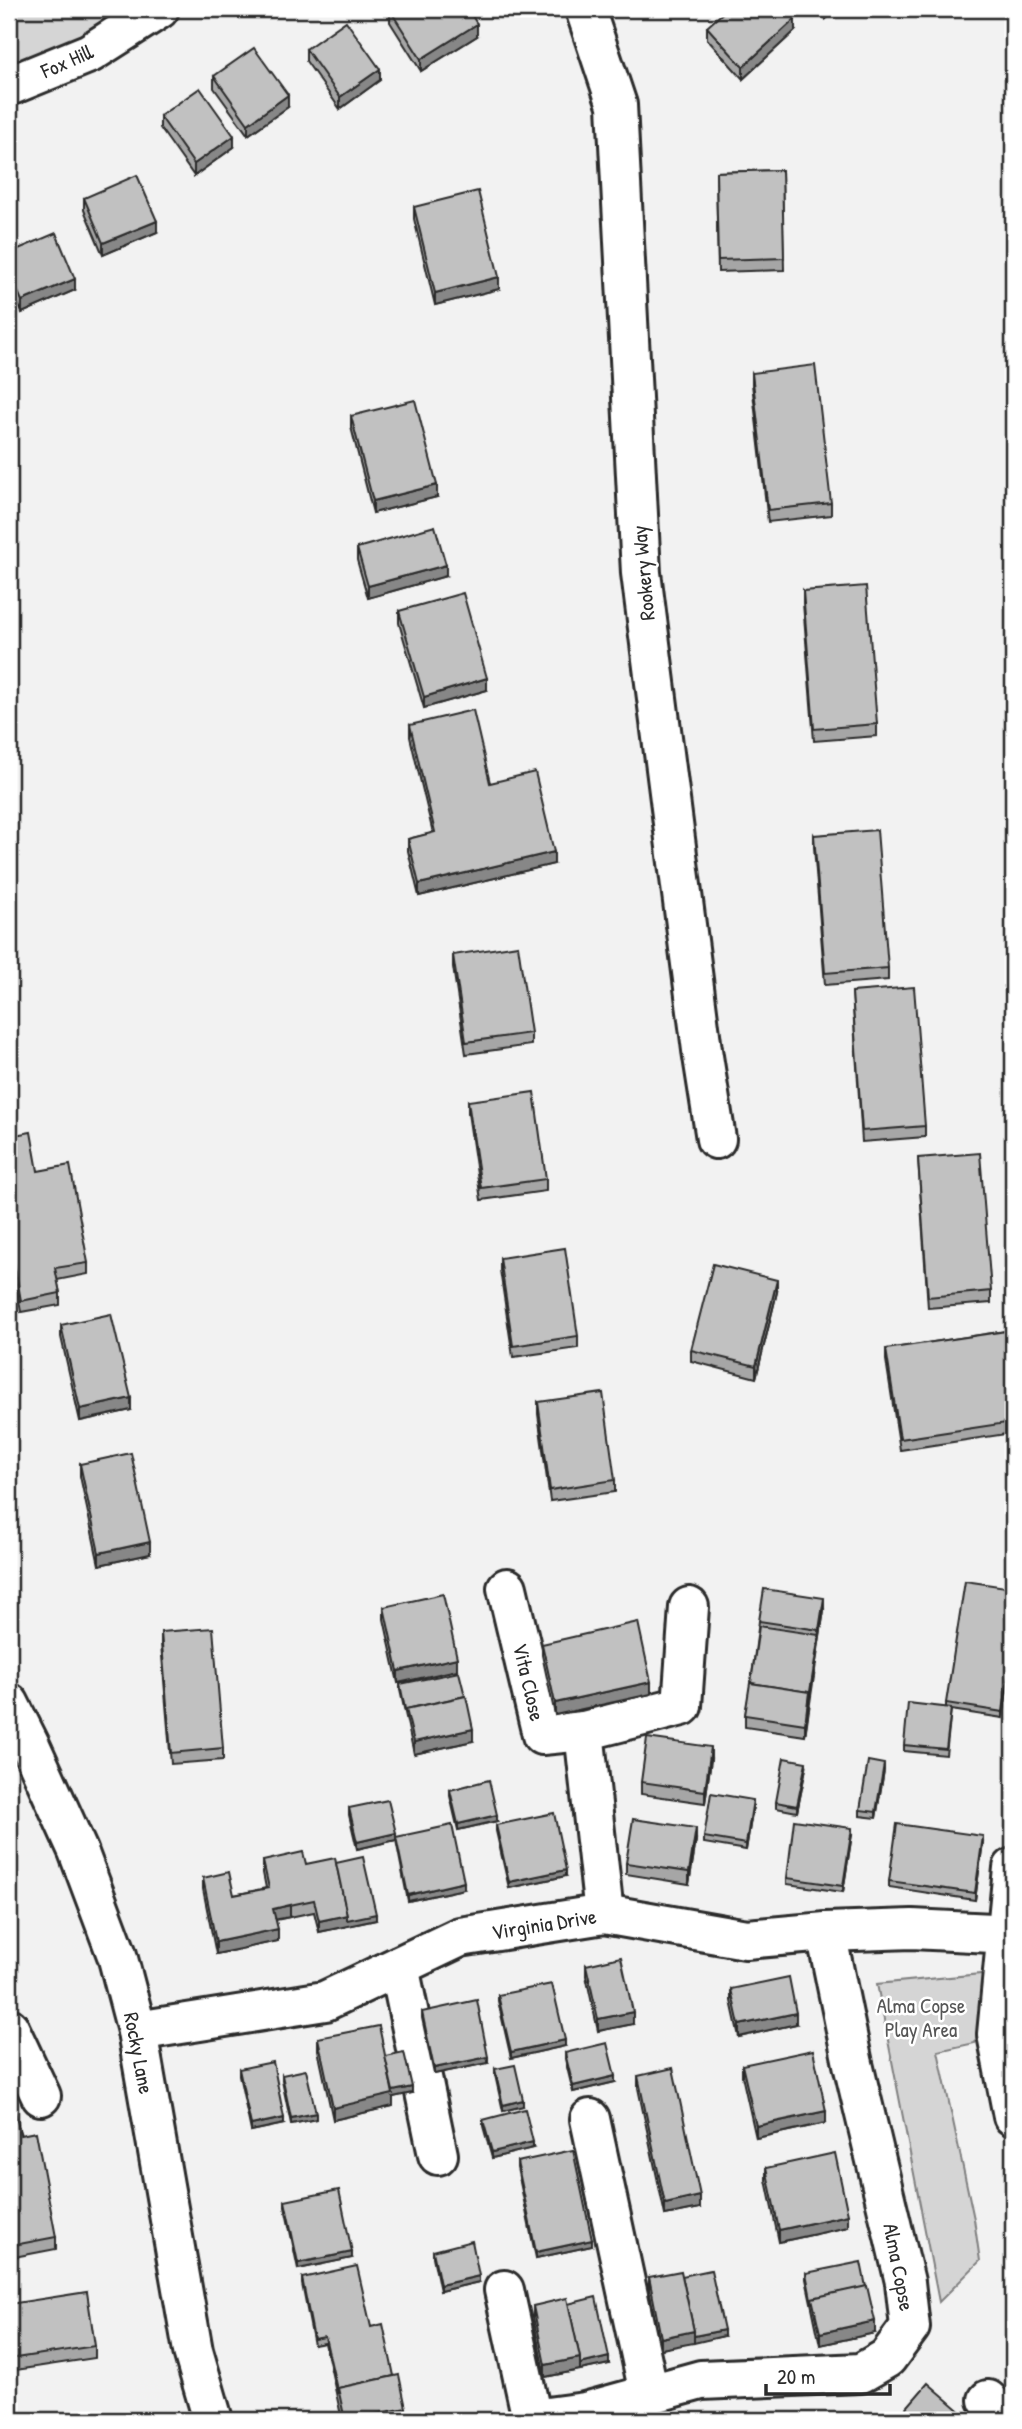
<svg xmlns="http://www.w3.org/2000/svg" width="1022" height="2429" font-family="'Patrick Hand',sans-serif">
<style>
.green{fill:#d5d5d5;stroke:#808080;stroke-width:2}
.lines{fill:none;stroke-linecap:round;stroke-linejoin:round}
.minor-casing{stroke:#2b2b2b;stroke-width:44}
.major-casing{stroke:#2b2b2b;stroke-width:44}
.highway-casing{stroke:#2b2b2b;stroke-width:44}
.minor{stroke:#fff;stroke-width:38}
.major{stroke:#fff;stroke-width:38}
.highway{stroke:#fff;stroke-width:38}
.wall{fill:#a6a6a6;stroke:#2b2b2b;stroke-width:2}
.shaded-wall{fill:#878787;stroke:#2b2b2b;stroke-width:2}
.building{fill:#c1c1c1;stroke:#2b2b2b;stroke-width:2}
.labels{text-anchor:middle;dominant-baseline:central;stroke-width:5;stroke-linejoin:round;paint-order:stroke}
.street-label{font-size:21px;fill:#2b2b2b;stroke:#fff}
.park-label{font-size:21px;fill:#565656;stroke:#fff}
</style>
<rect width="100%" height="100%" fill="#f2f2f2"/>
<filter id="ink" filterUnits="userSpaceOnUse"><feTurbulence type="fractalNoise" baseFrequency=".0143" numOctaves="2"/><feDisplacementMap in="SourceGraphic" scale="14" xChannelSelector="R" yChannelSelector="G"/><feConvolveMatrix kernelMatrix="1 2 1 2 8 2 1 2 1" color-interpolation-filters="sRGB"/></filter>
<g filter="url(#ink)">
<g class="green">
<path d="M9,9H159L9,86Z"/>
<path d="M992,1973L975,2043L938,2051L974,2219L980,2261L939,2302L877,1984Z"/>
</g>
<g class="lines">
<defs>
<g id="minor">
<path d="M585,9L617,105L641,573L702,1050L716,1139"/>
<path d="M507,1588L542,1735L584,1731"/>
<path d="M1013,1868L997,2034L1013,2116"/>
<path d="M604,1914L584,1731L682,1706L689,1607"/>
<path d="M399,1966L438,2155"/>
<path d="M9,2028L41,2096"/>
<path d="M137,2031L325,2001L460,1937L604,1914L746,1939L826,1932L912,1929L1013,1934"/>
<path d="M590,2119L649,2393"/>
<path d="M504,2290L532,2419L585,2412L701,2380L861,2373L887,2358L910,2327L905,2282L853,2064L826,1932"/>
<path d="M988,2400L1006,2420"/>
</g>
<path id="major" d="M9,86L90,53L159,9"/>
<path id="highway" d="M9,1703L30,1745L78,1851L117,1955L137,2031L193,2351L213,2420"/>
</defs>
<use href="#minor" class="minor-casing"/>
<use href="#major" class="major-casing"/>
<use href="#highway" class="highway-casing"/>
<use href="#minor" class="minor"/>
<use href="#major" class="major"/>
<use href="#highway" class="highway"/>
</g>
<g class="wall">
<path d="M816,9H838L826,19Z"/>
<path d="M390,10L477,36L421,71L390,22Z"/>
<path d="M707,27L795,31L743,79L707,39Z"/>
<path d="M306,49L380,80L340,109L306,61Z"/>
<path d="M214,76L288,107L248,135L214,88Z"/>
<path d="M160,116L234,147L194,176L160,128Z"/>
<path d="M782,170L784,270L718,272L716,172Z"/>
<path d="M84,198L157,232L103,255L84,210Z"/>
<path d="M414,207L499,289L435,305L414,219Z"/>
<path d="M9,253L75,290L22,313L9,283Z"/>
<path d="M752,373L831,503V515L768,522L752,384Z"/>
<path d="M351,416L437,497L373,513L351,427Z"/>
<path d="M357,548L446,576L368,598L357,560Z"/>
<path d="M803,591L877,724V736L814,741L803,603Z"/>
<path d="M399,611L487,690L424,708L399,623Z"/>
<path d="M410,725L490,783L554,864L419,896L408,851V839L433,833L410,737Z"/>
<path d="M814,835L888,968V980L825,985L814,847Z"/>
<path d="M453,955L531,1033V1045L466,1054L453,967Z"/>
<path d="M852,992L925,1126V1137L862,1142Z"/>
<path d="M468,1101L546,1179V1191L481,1200L468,1113Z"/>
<path d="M9,1136L38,1171L88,1263V1274L57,1280L60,1293V1305L21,1312L9,1245Z"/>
<path d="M918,1158L991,1291V1303L928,1308Z"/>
<path d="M500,1258L578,1336V1348L513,1357L500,1270Z"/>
<path d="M777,1292L756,1378L691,1361V1350Z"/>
<path d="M61,1325L131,1410L80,1421L61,1337Z"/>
<path d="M1013,1330V1433L900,1450L886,1360V1349Z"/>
<path d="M538,1402L615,1480V1492L550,1501L538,1414Z"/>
<path d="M80,1464L150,1554L99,1565L80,1476Z"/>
<path d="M1013,1588V1646L1003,1718L951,1710L946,1755L904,1751V1745L946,1708V1703Z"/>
<path d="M384,1607L457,1670L398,1683L384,1619Z"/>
<path d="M824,1610L805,1736L745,1727V1715L751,1683L759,1621Z"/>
<path d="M161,1632L223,1748V1760L171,1764L161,1644Z"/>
<path d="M542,1644L651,1694L555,1715L542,1655Z"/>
<path d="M400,1684L473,1741L414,1754L400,1690Z"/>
<path d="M711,1759L705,1803L641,1794V1782Z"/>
<path d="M806,1768L797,1812L776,1808V1802Z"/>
<path d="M884,1770L876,1818L860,1816V1810Z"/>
<path d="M450,1790L497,1821L458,1830L450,1796Z"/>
<path d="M753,1806L746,1850L704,1843V1837Z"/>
<path d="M349,1808L396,1837L464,1889L408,1901L396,1840L357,1849L349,1815Z"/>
<path d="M496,1825L566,1876L509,1888L496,1831Z"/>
<path d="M852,1834L843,1892L787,1884V1878Z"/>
<path d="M696,1840L689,1884L626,1874V1863Z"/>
<path d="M983,1842L975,1900L889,1887V1881Z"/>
<path d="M263,1861L306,1864L336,1863L376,1920L319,1932L314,1912L290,1917L276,1920L278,1941L216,1954L203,1889V1878L234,1895L266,1888L263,1873Z"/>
<path d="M586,1965L633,2024L598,2031L586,1976Z"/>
<path d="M731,1989L796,2024L739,2037L731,2001Z"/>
<path d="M498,1995L565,2046L511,2058L498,2001Z"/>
<path d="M422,2012L488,2063L434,2074L422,2018Z"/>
<path d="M318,2038L385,2056L412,2093L393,2097V2106L333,2120L318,2050Z"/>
<path d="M565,2053L615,2082L573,2092L565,2059Z"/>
<path d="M742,2065L826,2123L756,2138L742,2076Z"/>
<path d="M239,2069L284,2124L251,2131L239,2075Z"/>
<path d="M495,2069L523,2106L503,2111L495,2075Z"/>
<path d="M282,2075L316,2119L291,2124L282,2081Z"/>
<path d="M638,2076L700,2208L665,2215L638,2088Z"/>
<path d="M9,2100L56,2237V2249L9,2258Z"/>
<path d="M483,2120L533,2148L492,2158L483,2126Z"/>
<path d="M517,2162L592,2246L536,2258L517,2168Z"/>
<path d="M766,2168L848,2227L779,2242L766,2180Z"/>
<path d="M285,2201L352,2258L298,2269L285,2207Z"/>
<path d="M433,2251L479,2282L440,2291L433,2257Z"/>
<path d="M806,2273L875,2333L820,2345L806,2279Z"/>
<path d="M649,2277L724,2336L661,2349L649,2289Z"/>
<path d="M302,2278L371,2327L394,2376L406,2419L342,2420L325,2343L314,2345L302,2284Z"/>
<path d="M9,2304L95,2346V2358L9,2371Z"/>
<path d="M568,2304L609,2364L545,2377L533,2317V2306Z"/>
</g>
<g class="shaded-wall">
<path d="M826,9H838L826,19Z"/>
<path d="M795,19V31L743,79V67Z"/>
<path d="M477,24V36L421,71V59Z"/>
<path d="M380,69V80L340,109V97Z"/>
<path d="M288,95V107L248,135V124Z"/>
<path d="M234,136V147L194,176V164Z"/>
<path d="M157,221V232L103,255V243Z"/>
<path d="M499,277V289L435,305V293Z"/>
<path d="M75,279V290L22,313V301Z"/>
<path d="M437,485V497L373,513V501Z"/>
<path d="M446,565V576L368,598V586Z"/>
<path d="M487,678V690L424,708V697Z"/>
<path d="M554,852V864L419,896V884Z"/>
<path d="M777,1280V1292L756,1378V1366Z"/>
<path d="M131,1398V1410L80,1421V1409Z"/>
<path d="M150,1542V1554L99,1565V1553Z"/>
<path d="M824,1598V1610L809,1704V1698Z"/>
<path d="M1013,1640V1646L1003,1718V1712Z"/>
<path d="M457,1658V1670L398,1683V1671Z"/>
<path d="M651,1682V1694L555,1715V1703Z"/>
<path d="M809,1692V1704L805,1736V1724Z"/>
<path d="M473,1729V1741L414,1754V1742Z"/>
<path d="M711,1747V1759L705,1803V1791Z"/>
<path d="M806,1762V1768L797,1812V1806Z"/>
<path d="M884,1764V1770L876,1818V1812Z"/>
<path d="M753,1800V1806L746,1850V1844Z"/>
<path d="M497,1815V1821L458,1830V1824Z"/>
<path d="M696,1828V1840L689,1884V1872Z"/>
<path d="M852,1828V1834L843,1892V1886Z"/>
<path d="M396,1833V1840L357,1849V1842Z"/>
<path d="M983,1836V1842L975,1900V1893Z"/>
<path d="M566,1870V1876L509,1888V1882Z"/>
<path d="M464,1882V1889L408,1901V1895Z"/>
<path d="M290,1905V1917L273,1920V1909Z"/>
<path d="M376,1914V1920L319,1932V1921L347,1915Z"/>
<path d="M278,1929V1941L216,1954V1942Z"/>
<path d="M13,1954V1966L9,1968V1957Z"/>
<path d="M633,2012V2024L598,2031V2019Z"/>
<path d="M796,2013V2024L739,2037V2025Z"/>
<path d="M565,2040V2046L511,2058V2052Z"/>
<path d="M488,2057V2063L434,2074V2068Z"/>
<path d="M615,2076V2082L573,2092V2086Z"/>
<path d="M412,2087V2093L393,2097V2106L333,2120V2108L392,2091Z"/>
<path d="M523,2100V2106L503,2111V2105Z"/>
<path d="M826,2111V2123L756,2138V2126Z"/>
<path d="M316,2113V2119L291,2124V2118Z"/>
<path d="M284,2118V2124L251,2131V2125Z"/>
<path d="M533,2142V2148L492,2158V2152Z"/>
<path d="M700,2196V2208L665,2215V2204Z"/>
<path d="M848,2215V2227L779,2242V2230Z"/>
<path d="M592,2240V2246L536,2258V2252Z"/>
<path d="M352,2252V2258L298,2269V2263Z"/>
<path d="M479,2276V2282L440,2291V2285Z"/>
<path d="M875,2321V2333L820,2345V2333Z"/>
<path d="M724,2330V2336L694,2343V2336Z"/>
<path d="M694,2331V2343L661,2349V2338Z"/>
<path d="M609,2357V2364L580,2370V2364Z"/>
<path d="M580,2358V2370L545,2377V2365Z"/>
<path d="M406,2408V2419L402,2420H346Z"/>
</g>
<g class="building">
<path d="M392,9H468L477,24L421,59L390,10Z"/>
<path d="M727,9H786L795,19L743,67L707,27Z"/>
<path d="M346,21L380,69L340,97L306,49Z"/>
<path d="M254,48L288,95L248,124L214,76Z"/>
<path d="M200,88L234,136L194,164L160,116Z"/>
<path d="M782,170L784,258L718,260L716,172Z"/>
<path d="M137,175L157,221L103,243L84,198Z"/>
<path d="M478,191L499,277L435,293L414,207Z"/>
<path d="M56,233L75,279L22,301L9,271V253Z"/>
<path d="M815,365L831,503L768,510L752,373Z"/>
<path d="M415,400L437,485L373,501L351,416Z"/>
<path d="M435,526L446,565L368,586L357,548Z"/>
<path d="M866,586L877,724L814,729L803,591Z"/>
<path d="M463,593L487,678L424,697L399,611Z"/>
<path d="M473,710L490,783L535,772L554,852L419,884L408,839L435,832L410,725Z"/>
<path d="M877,830L888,968L825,973L814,835Z"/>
<path d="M518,945L531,1033L466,1042L453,955Z"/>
<path d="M914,987L925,1126L862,1131L852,992Z"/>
<path d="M534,1092L546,1179L481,1188L468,1101Z"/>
<path d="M31,1132L38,1171L70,1165L88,1263L55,1268L60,1293L21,1301L9,1233V1136Z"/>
<path d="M980,1153L991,1291L928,1297L918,1158Z"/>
<path d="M565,1248L578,1336L513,1346L500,1258Z"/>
<path d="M713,1264L777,1280L756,1366L691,1350Z"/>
<path d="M111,1314L131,1398L80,1409L61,1325Z"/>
<path d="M1013,1330V1422L900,1439L886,1349Z"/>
<path d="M603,1393L615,1480L550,1490L538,1402Z"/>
<path d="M131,1453L150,1542L99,1553L80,1464Z"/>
<path d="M965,1581L1013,1588V1640L1003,1712L946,1703Z"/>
<path d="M764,1589L824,1598L819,1630L759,1621Z"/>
<path d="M443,1594L457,1658L398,1671L384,1607Z"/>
<path d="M638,1622L651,1682L555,1703L542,1644Z"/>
<path d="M759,1626L819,1635L809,1698V1692L751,1683Z"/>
<path d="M213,1628L223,1748L171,1753L161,1632Z"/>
<path d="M459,1672L465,1696L406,1709V1714L400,1684Z"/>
<path d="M750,1683L809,1692L805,1724L745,1715Z"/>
<path d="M466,1696L473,1729L414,1742L406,1709Z"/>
<path d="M908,1703L951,1708L946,1749L904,1745Z"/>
<path d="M647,1738L711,1747L705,1791L641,1782Z"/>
<path d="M784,1758L806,1762L797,1806L776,1802Z"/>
<path d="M868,1761L884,1764L876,1812L860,1810Z"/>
<path d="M489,1780L497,1815L458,1824L450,1790Z"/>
<path d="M711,1793L753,1800L746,1844L704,1837Z"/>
<path d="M388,1800L396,1833L357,1842L349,1808Z"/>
<path d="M554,1813L566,1870L509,1882L496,1825Z"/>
<path d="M633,1819L696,1828L689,1872L626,1863Z"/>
<path d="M794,1820L852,1828L843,1886L787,1878Z"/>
<path d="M897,1824L983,1836L975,1893L889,1881Z"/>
<path d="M452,1825L464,1882L408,1895L396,1837Z"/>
<path d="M303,1852L306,1864L335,1858L347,1915L319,1921L314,1900L290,1905L273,1909L278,1929L216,1942L203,1878L229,1872L234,1895L269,1888L263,1861Z"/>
<path d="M363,1857L376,1914L347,1920V1915L336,1863Z"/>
<path d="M9,1945L13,1954L9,1957Z"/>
<path d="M621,1957L633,2012L598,2019L586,1965Z"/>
<path d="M789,1977L796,2013L739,2025L731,1989Z"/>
<path d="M552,1984L565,2040L511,2052L498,1995Z"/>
<path d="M477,2000L488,2057L434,2068L422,2012Z"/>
<path d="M379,2026L393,2094L333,2108L318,2038Z"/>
<path d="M607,2043L615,2076L573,2086L565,2053Z"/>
<path d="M813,2050L826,2111L756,2126L742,2065Z"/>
<path d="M404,2052L412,2087L393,2091L385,2056Z"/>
<path d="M273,2062L284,2118L251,2125L239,2069Z"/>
<path d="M515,2065L523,2100L503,2105L495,2069Z"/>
<path d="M673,2068L700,2196L665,2204L638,2076Z"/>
<path d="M306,2070L316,2113L291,2118L282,2075Z"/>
<path d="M13,2099L20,2135L36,2132L56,2237L9,2246V2100Z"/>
<path d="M525,2109L533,2142L492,2152L483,2120Z"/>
<path d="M573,2150L592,2240L536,2252L517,2162Z"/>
<path d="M835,2153L848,2215L779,2230L766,2168Z"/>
<path d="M339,2190L352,2252L298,2263L285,2201Z"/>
<path d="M472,2241L479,2276L440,2285L433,2251Z"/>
<path d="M861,2262L866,2287L812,2298V2304L806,2273Z"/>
<path d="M357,2266L371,2327L383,2324L394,2376L338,2388V2394L325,2337L314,2339L302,2278Z"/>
<path d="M711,2270L724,2330L694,2336V2331L682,2276Z"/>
<path d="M681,2271L694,2331L661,2338L649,2277Z"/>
<path d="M867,2286L875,2321L820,2333L812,2298Z"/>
<path d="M87,2292L95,2346L9,2359V2304Z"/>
<path d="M596,2297L609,2357L580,2364V2358L568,2304Z"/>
<path d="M567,2298L580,2358L545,2365L533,2306Z"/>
<path d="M399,2375L406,2408L345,2420L338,2388Z"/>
<path d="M928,2383L964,2414L959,2420H896Z"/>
</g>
</g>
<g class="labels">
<g class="street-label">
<text transform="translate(67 61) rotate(-24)">Fox Hill</text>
<text transform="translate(643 573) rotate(-95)">Rookery Way</text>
<text transform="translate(529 1682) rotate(77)">Vita Close</text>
<text transform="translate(544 1924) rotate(-9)">Virginia Drive</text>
<text transform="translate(139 2053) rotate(79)">Rocky Lane</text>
<text transform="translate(899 2267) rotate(79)">Alma Copse</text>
</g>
<g class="park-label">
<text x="921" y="2005">Alma Copse<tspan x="921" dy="24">Play Area</tspan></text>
</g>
</g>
<rect width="1022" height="2429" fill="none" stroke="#fff" stroke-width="35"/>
<rect x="18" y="18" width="987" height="2394" fill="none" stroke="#2b2b2b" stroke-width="2.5" filter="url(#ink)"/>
<path d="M766 2384v10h124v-10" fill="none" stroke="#2b2b2b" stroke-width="3.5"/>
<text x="777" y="2384" font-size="21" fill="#2b2b2b" stroke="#ffffff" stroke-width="5" paint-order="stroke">20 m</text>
</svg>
